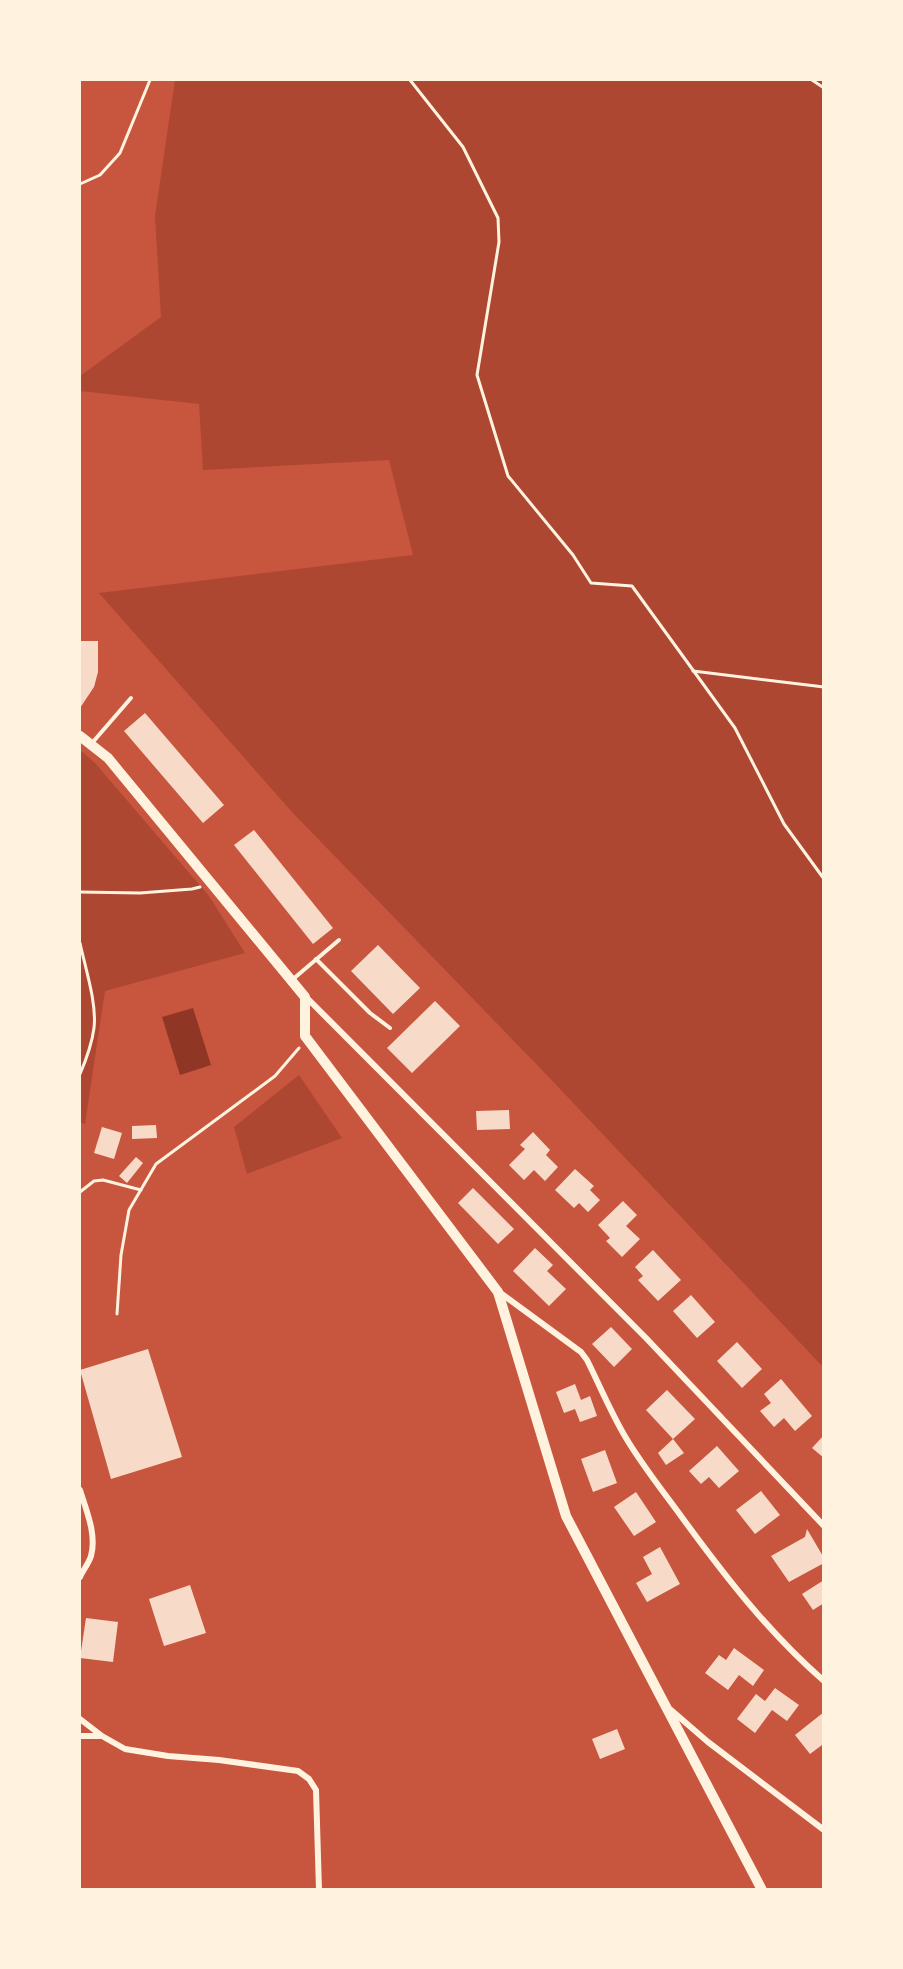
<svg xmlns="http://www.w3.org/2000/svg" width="903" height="1969" font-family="Lora,serif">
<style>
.green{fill:#ae4732}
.water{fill:#8f3625}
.building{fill:#f7dbc8}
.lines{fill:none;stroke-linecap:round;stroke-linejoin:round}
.path{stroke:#fff3e0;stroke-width:3}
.service{stroke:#fff3e0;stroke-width:4}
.minor{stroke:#fff3e0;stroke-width:6}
.tertiary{stroke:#fff3e0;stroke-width:10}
</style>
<rect width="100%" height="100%" fill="#c8553d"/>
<g class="green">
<path d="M175,80H823V1367L542,1070L292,812L99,593L413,555L389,460L203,470L199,404L80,391V376L161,317L155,216Z"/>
<path d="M80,750L95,763L209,896L245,953L105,991L85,1124L80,1122Z"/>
<path d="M299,1075L342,1138L247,1174L234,1127Z"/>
</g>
<path class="water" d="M193,1008L211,1065L180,1075L162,1017Z"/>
<g class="building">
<path d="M80,641H98V672L94,687L80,708Z"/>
<path d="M145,713L224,805L203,823L124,731Z"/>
<path d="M254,830L333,928L313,944L234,845Z"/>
<path d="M378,945L420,988L393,1014L351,971Z"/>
<path d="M435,1001L460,1026L412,1073L387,1048Z"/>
<path d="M509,1110L510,1129L477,1130L476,1111Z"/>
<path d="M156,1125L157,1138L132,1139V1126Z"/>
<path d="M102,1127L122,1133L114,1159L94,1153Z"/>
<path d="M533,1132L550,1150L546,1155L558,1167L545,1181L534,1170L524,1180L509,1165L525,1149L520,1145Z"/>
<path d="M136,1157L143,1163L127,1183L119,1176Z"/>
<path d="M575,1169L594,1186L590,1190L600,1200L588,1212L579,1203L574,1208L555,1190Z"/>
<path d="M473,1188L514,1229L498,1244L458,1203Z"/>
<path d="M623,1201L637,1215L626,1226L640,1239L622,1257L606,1241L610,1238L598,1225Z"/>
<path d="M535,1248L553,1265L547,1271L566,1289L549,1306L513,1271Z"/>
<path d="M653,1250L681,1280L658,1301L638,1280L643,1276L635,1267Z"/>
<path d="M691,1295L715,1322L697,1338L673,1311Z"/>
<path d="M611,1327L632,1349L614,1367L592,1344Z"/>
<path d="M737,1342L762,1369L742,1388L717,1361Z"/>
<path d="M148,1349L182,1457L111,1479L80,1370Z"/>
<path d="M781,1379L812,1416L795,1431L784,1418L774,1427L760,1411L771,1403L764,1394Z"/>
<path d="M575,1384L581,1400L590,1396L597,1416L580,1422L575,1409L564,1413L556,1392Z"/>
<path d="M667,1390L695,1419L673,1439L646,1410Z"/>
<path d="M824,1435V1458L812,1448Z"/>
<path d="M673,1439L684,1453L666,1465L658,1453Z"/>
<path d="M717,1446L739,1471L719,1488L709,1477L701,1484L689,1471Z"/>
<path d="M605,1450L617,1483L593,1492L581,1459Z"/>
<path d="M761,1491L780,1515L755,1534L736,1510Z"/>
<path d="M636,1492L656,1522L634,1536L614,1507Z"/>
<path d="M807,1529L824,1558V1563L789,1582L771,1556L805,1537Z"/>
<path d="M660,1547L680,1584L647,1602L636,1583L652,1574L643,1557Z"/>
<path d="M824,1580V1603L813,1610L802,1594Z"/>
<path d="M190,1585L206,1633L164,1646L149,1599Z"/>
<path d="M86,1618L118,1622L113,1662L80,1658Z"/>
<path d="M734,1648L764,1670L753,1686L739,1675L728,1690L705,1673L719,1655L726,1660Z"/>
<path d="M775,1688L799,1705L787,1721L772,1710L755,1733L737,1719L756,1694L765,1701Z"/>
<path d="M824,1712V1748L822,1745L810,1754L795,1735Z"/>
<path d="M617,1729L625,1749L600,1759L592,1739Z"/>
</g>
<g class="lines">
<g class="path">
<path d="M410,80L463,147L498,218L499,242L477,375L508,476L573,555L591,583L632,586L735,728L784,824L824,879"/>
<path d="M812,80L824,88"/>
<path d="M80,184L100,175L120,153L150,80"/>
<path d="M693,671L824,687"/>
<path d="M80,892L140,893L192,889L200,887"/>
<path d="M80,943C85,967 97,1003 94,1028C92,1043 86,1060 80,1074"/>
<path d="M80,1192L94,1181L103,1180L141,1190"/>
<path d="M117,1314L121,1255L129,1210L156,1164L275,1076L299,1048"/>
</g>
<g class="service">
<path d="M92,743L131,698"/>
<path d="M316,959L370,1013L390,1028"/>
<path d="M292,980L339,940"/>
</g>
<g class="minor">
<path d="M306,997L646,1338L824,1526"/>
<path d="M499,1292L581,1352L587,1360C600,1386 611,1413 626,1438C642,1465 662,1490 681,1516C724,1575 768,1632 824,1681"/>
<path d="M80,1490C86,1510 97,1534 91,1556C89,1563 83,1570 80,1577"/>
<path d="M671,1710L708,1742L824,1830"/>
<path d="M80,1719L102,1736L125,1749L168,1756L219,1760L298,1771L309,1779L316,1790L319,1890"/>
<path d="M80,1736H101"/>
</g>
<path class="tertiary" d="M80,736L108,758L305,997V1036L498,1292L566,1516L762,1890"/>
</g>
<rect width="903" height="1969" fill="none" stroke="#fff3e0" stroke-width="162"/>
</svg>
